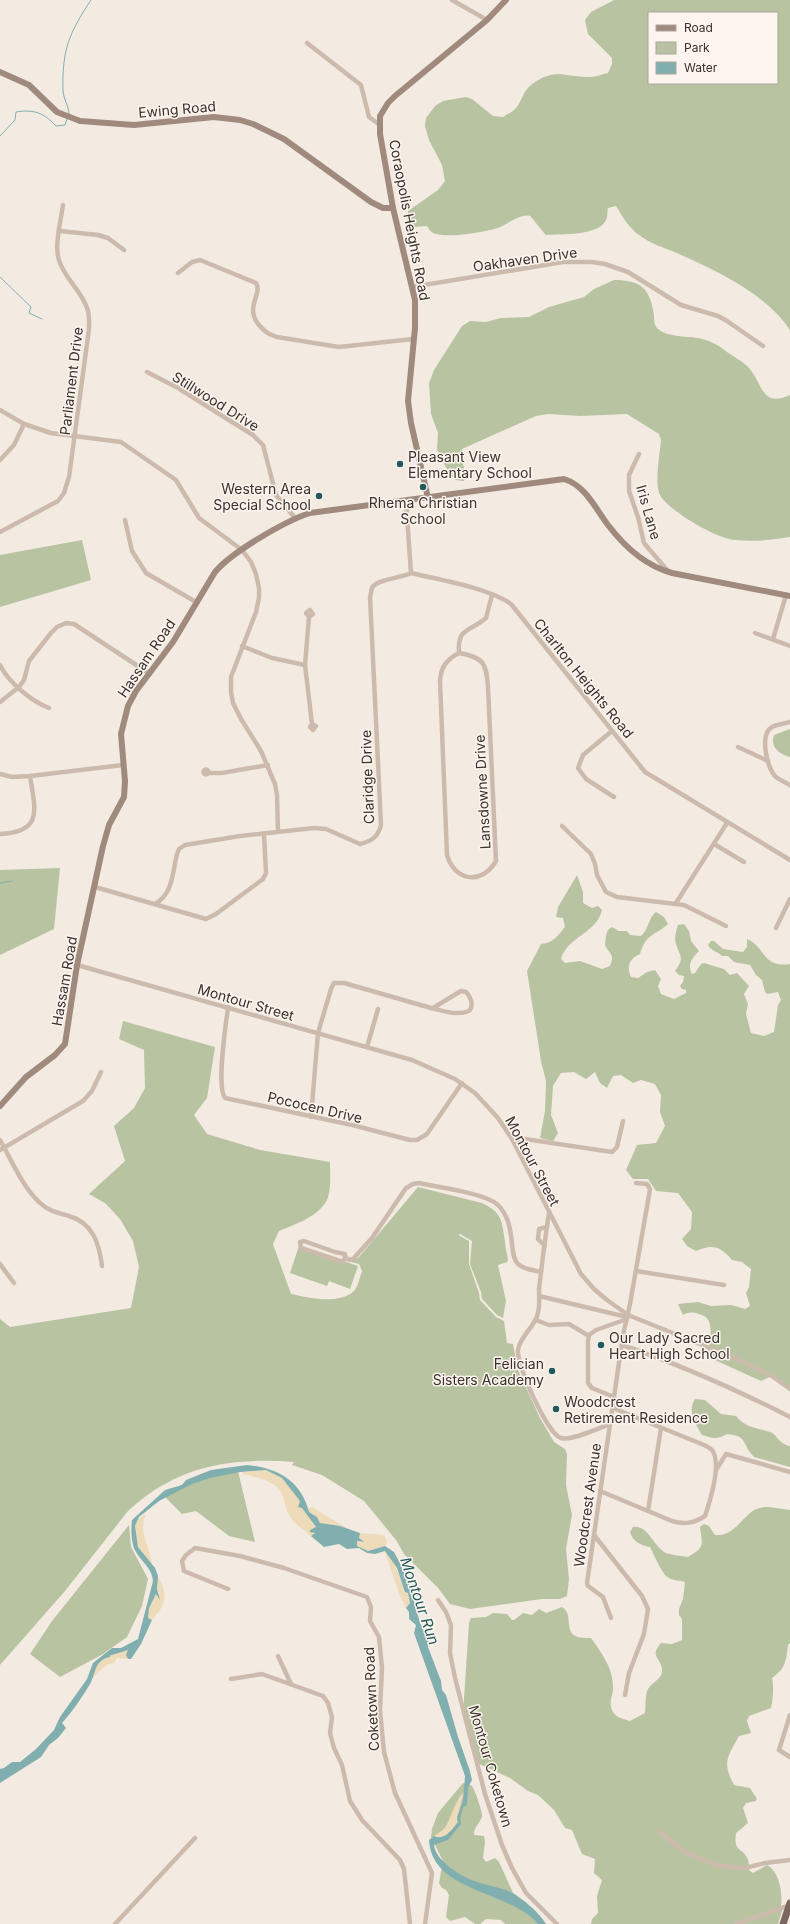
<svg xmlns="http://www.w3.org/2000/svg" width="790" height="1924" font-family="Inter,sans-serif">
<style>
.green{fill:#b8c3a1;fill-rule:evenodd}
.sand{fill:#eddbba}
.water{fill:#81afb0}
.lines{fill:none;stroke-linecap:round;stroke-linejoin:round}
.stream{stroke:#81afb0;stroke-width:1}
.street{stroke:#ccbbad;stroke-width:4.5}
.secondary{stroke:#a08a7e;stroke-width:6}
.primary-bridge{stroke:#7c675d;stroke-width:7}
.poi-dot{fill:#21595c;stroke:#fbf5ee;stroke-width:1.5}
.labels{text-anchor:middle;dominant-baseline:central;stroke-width:3;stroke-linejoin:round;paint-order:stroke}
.street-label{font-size:14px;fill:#3a302c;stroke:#fbf5ee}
.poi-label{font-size:14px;fill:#3a302c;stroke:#fbf5ee;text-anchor:start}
.water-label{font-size:15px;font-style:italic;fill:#21595c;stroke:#fbf5ee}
</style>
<rect width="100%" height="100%" fill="#f3ebe2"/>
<g class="green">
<path d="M614,0H790V330C764,292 718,272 677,253C665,248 649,243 639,235C629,228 622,216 616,206L608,208C607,211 608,217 606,220C599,236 561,234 546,235C542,231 531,216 530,216C520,213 507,225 498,228C484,232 447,239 433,233C430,231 429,229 427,226L414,227L407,221L408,211L438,190L445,181L442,165L429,140L425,126L426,118L435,106L443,101L466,97L472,99L493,116L503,117C507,114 513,112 516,108C522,101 523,91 531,85C554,67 565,77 590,77C596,77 602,74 608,73L612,64V58L588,34L585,20L591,12ZM649,13H777V83H649Z"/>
<path d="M614,280C641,280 650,288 654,315C654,319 654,326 658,329C667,337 685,336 697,338C707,339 719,345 727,352C734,357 744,362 749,368C764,385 761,408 790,395V537C772,540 753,542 735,540C717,539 669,511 660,495C654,484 660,453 661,440L659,434L627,414L580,416L548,414L536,416L462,449V460L466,476L464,481L455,480L449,473L437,450L438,433L431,414L429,383L434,370L462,326L470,321L486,322L501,318L529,317L549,307L584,297L594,289Z"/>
<path d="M82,540L91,580L0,607V555Z"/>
<path d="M790,729V757C779,754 770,747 774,735Z"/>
<path d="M60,868L54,929L0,955V870Z"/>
<path d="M577,875L583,892V903L592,908L598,906L602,910C597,933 567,937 561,959L565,963L580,961L602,969L610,966C615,953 610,956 605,945C606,939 605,930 612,927L619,931H627L630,935L641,936C649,929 648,918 656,912L664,917L668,924C655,936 646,933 640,954C630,958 626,966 631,977L638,978L647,972L655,970L661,979L658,986L661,994L674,999L686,993V990L682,989L680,986L683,982L684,976L679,975L675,971C685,957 680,957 676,944C674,938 676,931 678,925L684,924L689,931L691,941L699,951C692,958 687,965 692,974L695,973L701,964L704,963L724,969L730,975L737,973L749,986L744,994L748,1004L746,1014L751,1033L764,1036L774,1032L778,1005L781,1000L778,992L767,994L765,992L762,980L756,975L750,965L734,962L728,956H722C717,951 711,951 708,945L711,941H714L723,949L743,952L747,947V939C767,948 762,968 790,964V1389L772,1376L761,1381L717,1361L708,1353C710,1340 716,1317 699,1314C692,1312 689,1312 683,1315L678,1304L698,1302L711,1306L731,1305L745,1309L750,1306L746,1293L749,1287L751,1269L742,1262L732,1260C720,1246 713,1244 696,1251L687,1246L682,1239L691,1229L692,1212L678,1193L656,1191L648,1179H633L626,1170L637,1145L656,1143L665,1126L660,1112L661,1095L655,1084L641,1080L633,1083L621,1075L613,1076L607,1088L600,1083L595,1072L586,1079L574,1072L561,1073L553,1086L551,1115L558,1133L553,1141L540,1138L545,1111L546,1081L541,1061L527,971L541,944C553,943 558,936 565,927L563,918L556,917L558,907Z"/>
<path d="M123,1021L215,1047L207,1098L194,1115L207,1134L260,1150L330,1162C330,1172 331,1183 329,1193C326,1214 296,1224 279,1231L273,1244L291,1294C310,1298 338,1305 354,1291C358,1287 360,1276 362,1271L359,1264L351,1262L359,1257L418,1187L482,1203C502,1212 502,1221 505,1241C505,1247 507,1253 508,1260L507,1262L498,1265L506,1301L503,1318L497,1315L482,1299L481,1292L470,1264L472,1241L460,1234L458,1235L469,1241V1264L479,1293L480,1300L496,1317L504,1321L507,1343L513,1344L518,1370L540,1418L554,1442L565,1449L567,1454L566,1485L572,1515L566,1549L569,1579L567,1596L560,1599H542L470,1609L450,1604L438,1588L404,1554L396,1540L364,1501L322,1475L292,1465L294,1462C230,1457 176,1466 128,1511L65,1591L0,1665V1319L10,1327L131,1308L139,1267L133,1241L120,1219L105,1203L89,1194L125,1161L114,1126L134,1108L145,1088L144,1050L119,1039Z"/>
<path d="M299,1246L358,1266L350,1289L329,1281L327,1286L290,1273Z"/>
<path d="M695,1399L705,1400L721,1414L736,1416C747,1429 756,1427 770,1432C778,1435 777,1443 790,1446V1467L754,1457C741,1444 749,1436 727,1434C718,1440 711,1438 702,1435C695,1423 687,1412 695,1399Z"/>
<path d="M237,1467L255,1542L229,1536L196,1511L182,1514L163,1495L201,1474Z"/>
<path d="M769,1507L790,1510V1643L788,1645C786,1661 786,1668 772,1678C774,1684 773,1701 771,1708L749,1716L747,1721L751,1733L739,1736C727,1758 722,1762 734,1785L750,1788L757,1799L756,1801L746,1803L743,1808L748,1823L736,1833C733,1854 744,1847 748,1860C749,1863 749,1867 749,1870L753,1873L767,1865C779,1871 783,1893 781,1906L784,1905L778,1924H591L592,1919L598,1913L597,1896L602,1880L594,1873L595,1859L582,1854L572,1830L565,1828L554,1810L538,1795L528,1791L510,1778L479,1764L464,1708V1699L469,1623L471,1618L486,1617L493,1613L507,1614L512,1620H514L523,1613L532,1615L539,1609L546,1613L562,1607C577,1616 557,1640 591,1638C601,1652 613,1668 613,1686C614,1695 608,1701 612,1710C615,1718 624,1719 630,1721L645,1713C646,1706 645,1698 647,1691C650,1683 662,1679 662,1672C663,1658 648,1658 661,1643L672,1644L682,1640V1619L679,1615V1609L683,1599L685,1582C679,1580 674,1581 669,1578C662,1575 654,1554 650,1547C640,1545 633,1542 630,1532L633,1527C649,1525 653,1547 666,1553C672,1555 681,1556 688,1557C704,1547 703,1547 700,1527L704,1524L709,1526L715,1535C736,1537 744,1512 759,1508C762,1507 766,1507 769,1507Z"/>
<path d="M129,1525L131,1547L148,1579L142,1606L127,1637L103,1654L60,1677L30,1654L52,1621Z"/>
<path d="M463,1783C466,1784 469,1784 472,1786C475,1790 483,1813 482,1817C479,1824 474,1827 474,1835L484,1836L485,1842L483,1858L486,1862L495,1858L499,1862L514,1895L542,1924H505L501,1920L486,1919L480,1924H475L465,1917L450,1921L446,1917L449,1895L446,1890L442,1888L439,1883L443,1861L431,1837L432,1829L438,1813Z"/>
</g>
<g class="sand">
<path d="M266,1470L282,1478L289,1486L301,1501L302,1507L316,1528L310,1530L315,1532L311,1536C304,1530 294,1524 289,1515C284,1506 285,1494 277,1487C267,1479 255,1477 243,1474L242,1472Z"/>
<path d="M312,1507L348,1529L320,1523L317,1517L309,1512L308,1508Z"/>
<path d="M146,1513C138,1535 149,1542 152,1564C140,1552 132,1539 136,1521Z"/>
<path d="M360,1533L383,1535L386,1538L387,1543L385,1546L367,1551L357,1546V1541L362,1543V1541L359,1538Z"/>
<path d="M383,1551H385L389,1554L408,1593L410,1603L406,1608L400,1596L385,1552Z"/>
<path d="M158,1576C168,1595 167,1604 152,1620L148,1618L149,1608L156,1594H160L157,1589Z"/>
<path d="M129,1649L128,1659H131L117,1658L114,1663C103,1664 100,1672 92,1679L96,1666L105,1658Z"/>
<path d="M464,1792L457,1818L458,1822C452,1829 445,1842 434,1836C438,1833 444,1830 446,1826C452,1816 455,1800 464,1792Z"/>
</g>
<path class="water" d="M247,1465C278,1468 301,1481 309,1512L317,1517L320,1523L340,1526L360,1533L359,1538L364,1542L357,1541V1546L368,1551L385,1546L394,1552L401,1565L411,1590L420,1623L426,1634L429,1643L428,1647L441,1681L442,1690L446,1695L458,1737L470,1771L472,1780L468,1788L467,1805L463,1807L460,1820L461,1824L448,1840L434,1845C436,1862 462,1877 477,1882C486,1885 497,1887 506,1890C518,1894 540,1913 546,1924H538C510,1890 432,1893 429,1840L434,1836C444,1841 452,1830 458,1822L457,1818L463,1801L465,1776L414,1633L416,1625L409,1619V1612L406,1608L410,1603L408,1593L405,1592L397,1568L385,1551L375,1554L367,1553L359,1548L347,1549L339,1544L324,1547L311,1536L315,1533L310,1532V1530L316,1527L302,1508L298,1507L300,1501L282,1478L266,1470L240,1472L210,1478L192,1484L159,1501L139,1517L135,1526L138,1547L155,1568L158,1576L157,1589L160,1600L156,1594L149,1608L148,1618L152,1620L141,1644L131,1659H128L126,1655L128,1650L109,1656L111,1657C106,1657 102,1660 99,1663C95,1667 94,1677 90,1684C82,1698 71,1713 62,1723L66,1728L58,1738L49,1745L41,1757L0,1783V1769L4,1768L12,1762H20L36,1749L54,1730L60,1717L87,1679L93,1663L112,1648H121L138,1639L153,1581C152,1567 139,1560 134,1548C131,1539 131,1529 132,1520L165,1490L182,1485L186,1480L211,1470Z"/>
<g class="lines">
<g class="stream">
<path d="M69,114C69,106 63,98 63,90C62,50 69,33 91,0"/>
<path d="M0,136L15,120L16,112C34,109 44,113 56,126L65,125L67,119"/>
<path d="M0,277L31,307L29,313L42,319"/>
<path d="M0,883L12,881"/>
</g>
<g class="street">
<path d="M452,0L487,20"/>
<path d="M307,43L361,85L369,117L380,125"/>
<path d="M60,231L98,235L108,238L124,250"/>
<path d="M178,273L192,262L200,260L256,283C263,294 244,307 259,325C264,331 269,335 277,337L339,347L413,339"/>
<path d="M412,287L563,262H592L605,264L628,272L681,305L718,316L727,321L763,346"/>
<path d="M147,372L178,388L216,412L253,435L263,445L276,495L295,518"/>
<path d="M0,410L24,424L51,433L121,442L176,480L199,518L242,550L251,562L256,574L259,588V598L256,612L231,677V692L233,703L241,719L261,751L275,784L277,795L278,832"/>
<path d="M639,454L629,475V491L638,517L644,543L667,570"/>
<path d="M0,460L14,445L24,424"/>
<path d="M406,501L411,573C440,580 489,588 511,604L645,772L790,860"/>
<path d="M125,520L132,551L146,573L196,602"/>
<path d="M0,532L58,501L64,493L69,477L89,329C89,322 90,315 87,308C81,290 64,278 59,260C54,246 61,220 63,205"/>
<path d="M309,617L313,614L310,610L306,613L309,617L305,665L312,724L316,726L313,730L310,727L312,724"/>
<path d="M755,633L790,646"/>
<path d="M773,639L786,595"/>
<path d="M242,646L272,658L305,665"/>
<path d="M459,653C484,658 486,662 488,687L496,861C482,885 455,882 447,855L440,681C441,667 446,660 459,653Z"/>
<path d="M459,653C457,627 470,632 486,618L492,595"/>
<path d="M0,665C8,682 31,701 49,708"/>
<path d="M0,702L19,687L24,680L29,661L51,633L57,627L66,623L74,624L150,674"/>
<path d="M790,722C784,724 777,724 772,727C759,734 767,769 776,777C780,780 786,783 790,785"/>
<path d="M612,731L583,755L578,768L586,779L614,797"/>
<path d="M738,747L768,761"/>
<circle cx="206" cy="772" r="2.5"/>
<path d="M208,773H222L268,765"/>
<path d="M0,774L12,777L30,776L123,765"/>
<path d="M562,826L591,854L595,864L597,875L606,892L617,897L684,905L726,926"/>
<path d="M0,834C44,832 35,809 30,776"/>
<path d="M714,844L744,862"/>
<path d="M95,887L206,919L216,914L263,879L266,873L264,834"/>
<path d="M676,903L727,823"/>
<path d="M155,904C173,894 172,874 177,854L179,849L185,845L240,836L314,828L326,829L360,844C372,841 378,837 381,825L370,597C371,595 371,590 372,588C376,579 402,578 411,573"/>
<path d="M776,928L790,899"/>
<path d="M77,965L412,1060L455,1079L475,1093L498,1118L512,1139L581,1274L594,1289L607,1300L628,1315L737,1359L772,1376L790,1389"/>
<path d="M228,1007C226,1025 216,1086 225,1098L352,1125L410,1140H417L427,1134L462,1083"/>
<path d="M367,1047L378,1009"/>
<path d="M311,1117L318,1033L331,989L334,983H344L431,1008C443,1011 456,1016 469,1011C474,1006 471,997 466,992L461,991L433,1008"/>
<path d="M0,1140C12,1161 22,1186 39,1202C48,1211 58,1213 69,1216C93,1223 99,1243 102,1266"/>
<path d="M514,1143L525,1139L612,1152L617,1147L623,1121"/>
<path d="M0,1150L83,1101L92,1091L101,1072"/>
<path d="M549,1213C545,1238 542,1264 539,1289C539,1297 540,1305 538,1313C535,1327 520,1336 518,1350C516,1364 548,1435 561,1438C572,1441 599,1428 610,1424"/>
<path d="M545,1246L538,1239L539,1229L547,1227"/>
<path d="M345,1257V1254L335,1252L304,1241L300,1242L301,1248L343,1262L345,1257L349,1260L353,1259L372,1238L406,1188L413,1184L419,1183C437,1187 485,1193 498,1205C517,1224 508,1255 518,1264C525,1270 533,1270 541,1272"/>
<path d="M0,1264L14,1283"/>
<path d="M636,1271L724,1285"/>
<path d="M539,1296L627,1317"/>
<path d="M536,1320L549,1325L569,1324L589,1336"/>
<path d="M622,1345C678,1364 737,1390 790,1417"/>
<path d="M614,1397L592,1388L588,1383V1341L589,1335L596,1330L627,1319"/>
<path d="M716,1470L726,1454L790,1472"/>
<path d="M600,1491L672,1521C685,1525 694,1523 705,1516C710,1501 722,1463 712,1450C710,1448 706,1446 704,1445L613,1408"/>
<path d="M648,1511L661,1428"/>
<path d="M594,1535L642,1596L648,1609L644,1634L629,1673L625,1695"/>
<path d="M228,1589L184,1571L182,1561L186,1555L195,1548L240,1556L284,1568L367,1597L371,1607L370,1621L379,1637L382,1668L380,1711L384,1752L395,1793L432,1873L425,1924"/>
<path d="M438,1600L446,1612L451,1625L450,1653L455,1678L485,1794L502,1845L512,1868L526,1893L557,1924"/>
<path d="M611,1618L603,1597L588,1586L587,1583L623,1335L630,1304L649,1195L650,1189L647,1184L636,1183"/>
<path d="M278,1656L291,1684"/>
<path d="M231,1679L262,1674L323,1696L328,1703L332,1717L330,1733L334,1748L342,1765L350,1801L362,1820L400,1860L404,1869L410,1924"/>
<path d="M790,1715L779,1750L790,1757"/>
<path d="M660,1832L686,1853L719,1866L745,1868L765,1863L790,1860"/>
<path d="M115,1924L195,1838"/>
<path d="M736,1924L790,1905"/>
</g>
<g class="secondary">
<path d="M0,72L29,85L57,112L80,121L134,125L214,117L240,120L253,124L284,139L371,202L383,208H393"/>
<path d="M428,498L411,423L408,401L415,328V300L393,208L380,134V116L388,103L395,96L487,20L506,0"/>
<path d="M0,1106L26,1077L55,1055L65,1044L77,965L103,846L109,825L124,797L125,781L121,734L128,706L136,691L173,642L215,572C232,552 285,521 310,513L564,479C586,486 595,508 608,525C624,546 646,566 672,573L790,596"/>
</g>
<path class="primary-bridge" d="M783,1924L790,1903"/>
</g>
<g class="poi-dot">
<circle cx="400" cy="464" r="4"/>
<circle cx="423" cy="487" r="4"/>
<circle cx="319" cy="496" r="4"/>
<circle cx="601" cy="1345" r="4"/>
<circle cx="552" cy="1371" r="4"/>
<circle cx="556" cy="1409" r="4"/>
</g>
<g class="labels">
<g class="street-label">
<text transform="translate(177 109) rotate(-5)">Ewing Road</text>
<text transform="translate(410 220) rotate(79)">Coraopolis Heights Road</text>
<text transform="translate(525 259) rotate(-8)">Oakhaven Drive</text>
<text transform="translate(71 381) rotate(-83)">Parliament Drive</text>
<text transform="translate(216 401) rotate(32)">Stillwood Drive</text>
<text transform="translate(649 512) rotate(74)">Iris Lane</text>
<text transform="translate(146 658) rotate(-56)">Hassam Road</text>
<text transform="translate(584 678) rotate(51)">Charlton Heights Road</text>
<text transform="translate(367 777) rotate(-92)">Claridge Drive</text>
<text transform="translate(482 792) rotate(-93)">Lansdowne Drive</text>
<text transform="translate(64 981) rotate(-80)">Hassam Road</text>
<text transform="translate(246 1002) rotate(16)">Montour Street</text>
<text transform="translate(315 1107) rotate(13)">Pococen Drive</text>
<text transform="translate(533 1161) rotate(62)">Montour Street</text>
<text transform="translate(587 1505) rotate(-82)">Woodcrest Avenue</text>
<text transform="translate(371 1699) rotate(-93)">Coketown Road</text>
<text transform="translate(491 1766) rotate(74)">Montour Coketown</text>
</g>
<g class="poi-label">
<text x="408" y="456">Pleasant View<tspan x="408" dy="16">Elementary School</tspan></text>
<text x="311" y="488" text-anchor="end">Western Area<tspan x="311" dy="16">Special School</tspan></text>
<text x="423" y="502" text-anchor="middle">Rhema Christian<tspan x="423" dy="16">School</tspan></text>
<text x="609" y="1337">Our Lady Sacred<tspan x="609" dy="16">Heart High School</tspan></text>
<text x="544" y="1363" text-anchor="end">Felician<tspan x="544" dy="16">Sisters Academy</tspan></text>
<text x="564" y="1401">Woodcrest<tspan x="564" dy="16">Retirement Residence</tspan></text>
</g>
<g class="water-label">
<text transform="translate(420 1601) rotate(71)">Montour Run</text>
</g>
</g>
<rect x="648" y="12" width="130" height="72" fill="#fbf5ee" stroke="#aea6a0"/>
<rect x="656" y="25" width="20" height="6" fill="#a08a7e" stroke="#aea6a0"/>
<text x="684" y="32" font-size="12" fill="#3a302c">Road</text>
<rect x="656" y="42" width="20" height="12" fill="#b8c3a1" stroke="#aea6a0"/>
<text x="684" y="52" font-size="12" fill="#3a302c">Park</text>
<rect x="656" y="62" width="20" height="12" fill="#81afb0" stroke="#aea6a0"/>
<text x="684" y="72" font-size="12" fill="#3a302c">Water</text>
</svg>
